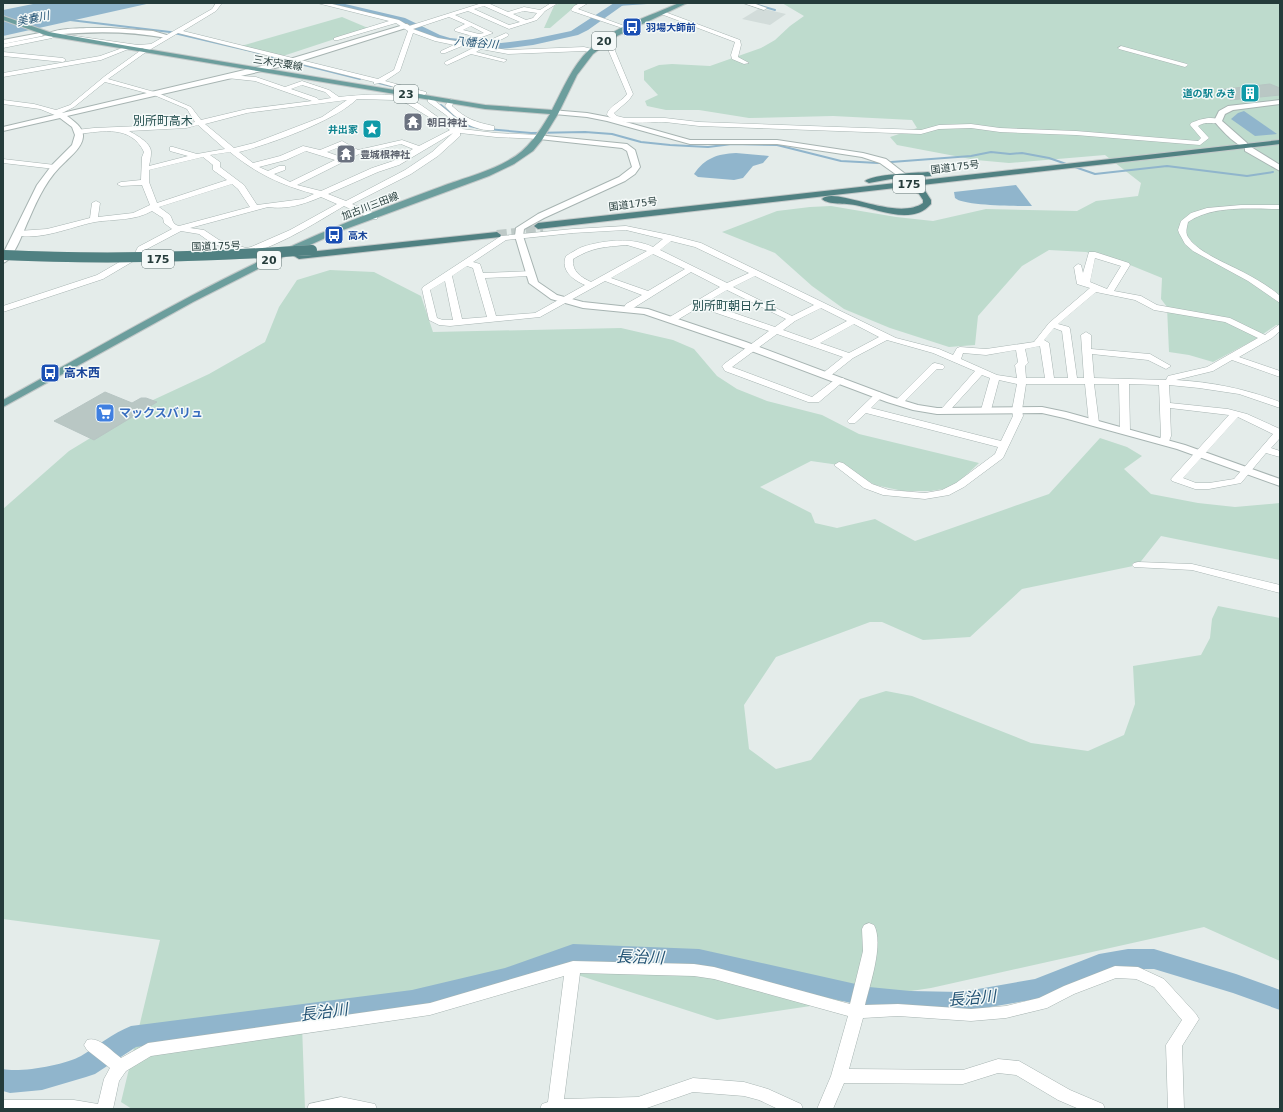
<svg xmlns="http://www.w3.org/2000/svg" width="1283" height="1112" font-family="'DejaVu Sans','Noto Sans JP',sans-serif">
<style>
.built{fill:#d2dcda}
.green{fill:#bedbcd}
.water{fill:#90b5cc}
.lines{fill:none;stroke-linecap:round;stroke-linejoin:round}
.stream{stroke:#90b5cc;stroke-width:2}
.river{fill:#90b5cc;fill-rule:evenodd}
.building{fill:#b9c7c4;stroke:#b7c5c3}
.trunk-tunnel-far1{stroke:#bec9c7;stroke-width:8;stroke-dasharray:8 3.5;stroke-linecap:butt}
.trunk-tunnel{stroke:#bec9c7;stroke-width:10;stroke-dasharray:10 4.5;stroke-linecap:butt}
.minor-casing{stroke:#a7b4b2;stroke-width:1}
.tertiary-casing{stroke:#a7b4b2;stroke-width:2}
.primary-casing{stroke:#c2c8c8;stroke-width:2}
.trunk-casing{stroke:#c2c8c8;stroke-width:2}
.minor{fill:#fff;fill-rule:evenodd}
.tertiary{fill:#fff;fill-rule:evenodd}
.primary{fill:#6c9e9d;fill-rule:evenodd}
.trunk{fill:#508182;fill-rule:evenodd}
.trunk-bridge-casing{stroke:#c2c8c8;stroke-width:10;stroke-linecap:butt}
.trunk-bridge{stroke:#508182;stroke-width:10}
.labels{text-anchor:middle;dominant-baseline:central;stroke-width:3;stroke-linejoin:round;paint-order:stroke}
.far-transit-label{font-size:10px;font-weight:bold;fill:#164399;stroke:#f4f9f8;text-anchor:start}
.far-street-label{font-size:10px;fill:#253c3b;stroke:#f4f9f8}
.far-culture-label{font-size:10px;font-weight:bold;fill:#0d838f;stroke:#f4f9f8;text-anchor:end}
.far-worship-label{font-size:10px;font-weight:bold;fill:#5b616d;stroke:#f4f9f8;text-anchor:start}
.far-water-label{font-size:11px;font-style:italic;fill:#235374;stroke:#f4f9f8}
.shield{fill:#f4f9f8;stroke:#637574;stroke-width:1}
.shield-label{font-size:11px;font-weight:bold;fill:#253c3b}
.far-quarter-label{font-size:12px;fill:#224d4d;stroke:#f4f9f8}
.transit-label{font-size:12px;font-weight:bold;fill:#164399;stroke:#f4f9f8;text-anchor:start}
.shop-label{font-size:12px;font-weight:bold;fill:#366cbe;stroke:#f4f9f8;text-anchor:start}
.near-water-label{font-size:16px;font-style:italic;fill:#235374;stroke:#f4f9f8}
</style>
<rect width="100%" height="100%" fill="#e4ecea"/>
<path class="built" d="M760,8L786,14L770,25L742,19Z"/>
<g class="green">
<path d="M560,3H579L550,28H544L554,6Z"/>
<path d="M782,3H1280V325H1276L1256,339L1213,362L1189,355L1169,352L1167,307L1161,299L1162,278L1130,265L1086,252L1049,250L1022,266L978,316L975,345L949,347L890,328L844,309L812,286L775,253L722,232L777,211L810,207L831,206L896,217L933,221L986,209L1077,211L1096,201L1138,196L1141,183L1105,155L1009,163L976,160L897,145L890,137L917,128L912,120L833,116L749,118L699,110H666L647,106L645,101L658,95L644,80V71L659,65L672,64L710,66L761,48L775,40L790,26L804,16Z"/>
<path d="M342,17L368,28L283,56L241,46Z"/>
<path d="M330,270L374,272L421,296L433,332L621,328L673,340L694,349L717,376L737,389L767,401L822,415L859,434L979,463L962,479L949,488L931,491H903L875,485L839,465L811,461L760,487L811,513L815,523L837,528L875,519L915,541L1049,494L1100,438L1127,447L1142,456L1124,469L1151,494L1198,503L1235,507L1280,503V560L1161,536L1138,565L1022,589L970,637L923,640L882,622H870L776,657L744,705L749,749L776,769L811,760L860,699L886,691L912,696L1031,743L1088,751L1124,735L1135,704L1133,666L1201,655L1210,638L1212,619L1218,606L1280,618V961L1204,927L931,988L717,1020L553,967L507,971L302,1025L305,1109H132L121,1102L160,940L3,919V509L69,451L153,400L209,374L265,342L279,307L297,280Z"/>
</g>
<g class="water">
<path d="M38,3H151L3,36V10Z"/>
<path d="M1244,111L1277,134L1255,136L1231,119L1238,113Z"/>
<path d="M736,153L769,156L763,163L753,166L743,178L734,180L698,177L694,174C705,158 717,154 736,153Z"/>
<path d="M1016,185L1032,206C1018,206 963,206 955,198L954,192Z"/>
</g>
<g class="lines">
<g class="stream">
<path d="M751,3L775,10"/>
<path d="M618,5L647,3"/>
<path d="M70,20L170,32L259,53"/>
<path d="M272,57L360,79"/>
<path d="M375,82L391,86"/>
<path d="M441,105L465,125L479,128"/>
<path d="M487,129L531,133L585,132L612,134L641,142L670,145L708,147L732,144L777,145L841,161L878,163L971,156L991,152L1010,154L1022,153L1049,158L1095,174L1167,166L1247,176L1273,172"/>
</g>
<g class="river">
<path d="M323,3H341L405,18L440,35L450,38L501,43L533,39L571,31L614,3H626L588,30L578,35L533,45L501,49L478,48L445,43L432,39L398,22L325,5Z"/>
<path d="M573,944L699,949L869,987L910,991L961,992L1035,979L1099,954L1128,949H1154L1236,974L1280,990V1010L1233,993L1154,969H1128L1101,973L1037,999L961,1012L910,1011L869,1007L699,969L573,964L506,988L412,1010L136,1047L95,1074L86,1077L42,1090L10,1093L3,1091V1069C20,1073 65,1065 81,1056C97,1046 113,1033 131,1026L412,990L505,968Z"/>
</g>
</g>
<g class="building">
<path d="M1270,84L1280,88V95L1230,100L1218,90Z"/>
<path d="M105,392L132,403L141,398H146L157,402L94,440L54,421Z"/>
</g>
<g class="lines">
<path class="trunk-tunnel-far1" d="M910,181L915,185"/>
<g class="trunk-tunnel">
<path d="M914,184L921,191"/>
<path d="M497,235L543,230"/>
</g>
<defs>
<g id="minor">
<path d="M216,3H222L216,11L183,31L378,79L394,70L408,31L396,23L338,40H334V38L389,21L317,3H328L399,20L409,26L482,3H491L490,4L508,12L524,7L540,10L551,3H558L545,11L537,20L509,29L468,11L455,15L493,33L479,38L455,31V29L465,24L449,17L413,29L438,38L479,45L506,33L509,35L508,36L487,47L508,50L584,47L596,50L593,52L584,51L508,54L481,49L476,52L507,60L504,62L471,54L447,65L444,63L445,62L473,48L462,46L445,53H441V51L454,45L435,41L413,33L400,71L385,81L426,92V94L424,95L380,83L374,84V82L178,33L146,52L108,79L158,93L191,107L201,120L247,109L312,101L255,81L227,78L226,77L229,75L256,77L285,87L302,81L329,90L339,97C359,95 391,92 410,99C426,106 440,122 456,126L446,115L428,102V98L431,96L434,98V100L450,113L463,125L464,127L462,129L496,133L539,135L543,137L539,139L496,137L460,133V136L438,156L411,174L352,204L377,215V219H371L344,206C322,219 261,258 238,253L237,251L213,244L199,234L181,231L145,250L142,256L103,279L3,312V306L97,275L135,253L138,247L172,229L164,223L163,218L152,211C135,221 114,219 95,222C70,227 41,241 15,235V231H18L47,229L90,218L92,203L96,201L100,203L98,217L133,213L150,205L142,185L121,186L117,184L121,182L141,180L142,157L144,152C131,125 103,131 79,134L75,132L76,130L94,128L186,124L195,122L187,109L154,95L105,82L74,107L62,113L66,116L62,118L40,109L3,104V100L34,104L56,110L70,105L105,76L144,48H131L101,60L3,77V73L100,56L125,47L63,37L60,35L61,34L138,45L151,44L212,9ZM484,6L520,22L509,25L474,9ZM524,11L537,13L533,18L526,20L513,14ZM471,26L484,33L479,34L463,30ZM302,85L325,92L331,98L319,100L317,98L291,89ZM357,99L395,100L406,103L450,130L419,146L402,140L358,150L342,141L320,150L303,146L280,156L253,163L239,152C270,144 335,121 357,99ZM347,100L322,117L254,143L234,148L205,124L247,113ZM198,125L225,149L197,154L173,147H170V151L188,156L149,166C150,161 151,157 151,153C152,143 136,135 129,131L186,128ZM453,133L432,152L405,170L346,201L328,194L378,172L399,165ZM401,144L413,149L393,161L372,168L321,191L297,185L359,154ZM342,146L352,152L341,157L327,152ZM306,151L335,160L290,182L274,174L285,170V166H279L268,171L259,167L286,160ZM230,152C257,174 281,185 314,194L303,199L257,205L244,185L220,167V162L210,155ZM203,157L213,165V170L227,180L157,203L149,182V170ZM232,184L238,189L250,207L179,226C172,224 173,220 170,215L159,207ZM321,197L337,204L290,230L251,247L246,248L219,240L204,230L190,228L268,207C286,210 305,204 321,197Z"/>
<path d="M580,3H588L578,9L630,28L625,29L572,11L571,10L574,6Z"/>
<path d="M743,3H753L767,8L764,10Z"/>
<path d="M661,12H665L740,40L741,45L738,57L749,63L744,64L732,59L731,55L735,42L661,14Z"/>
<path d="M50,35L53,37L52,38L3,48V44Z"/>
<path d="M600,42L613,46L633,94L629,100L614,113L617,116L625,118H665L699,122L921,130L939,125L971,124L1000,128L1076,131L1198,141L1201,138L1190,125L1191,123C1200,119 1213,115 1222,121C1215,126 1207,120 1198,126L1209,138L1200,145L1076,135L1000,132L971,128L939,129L921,134L699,126C688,125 676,123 665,122C649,121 618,127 607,115C608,106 622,102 627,94L607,47L598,45L597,44Z"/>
<path d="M1121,46L1187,64L1188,65L1185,67L1119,49L1118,48Z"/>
<path d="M3,52L63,58L66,60L63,62L3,56Z"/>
<path d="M451,99L454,101L452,106C466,119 475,122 494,126V130C475,132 456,119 445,106L449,100Z"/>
<path d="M3,159L55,165L59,167L55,169L3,163Z"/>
<path d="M1241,205H1280V209C1251,209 1213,205 1188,222C1187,228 1185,232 1188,237C1197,252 1228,264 1243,272C1256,279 1269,286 1280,296V303L1248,281L1193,251L1185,244L1179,233L1178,230L1181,221L1191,213L1207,208Z"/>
<path d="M626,226L670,235L701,243L896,338L939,349L953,355L957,348L960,347L986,349L1034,342L1049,323L1090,288L1077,284L1074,267L1078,264L1081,265L1083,273L1089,252H1095L1129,263L1130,265L1114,291L1141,296L1157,305L1230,318L1265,335L1280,324V331L1272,338L1239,357L1280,371V377L1232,360L1213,371L1176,380C1212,382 1246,389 1280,402V408L1239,394L1199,388L1169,385L1170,403L1228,409L1247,414L1280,429V438L1271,448L1280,451V457L1266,453L1241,483L1209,489H1195L1172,481L1171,479L1229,415L1170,408L1171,436L1168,444L1164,445L1159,442L1161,436L1159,385L1129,384L1130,431L1125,434L1120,431L1119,384H1094L1099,423L1094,426L1089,423L1085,384H1026L1022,410L1023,416L1003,458L964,487L949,495L925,499L883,495L864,488L834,465L839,462L843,463L872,484L889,490L925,493L942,490L956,483L995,454L998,447L866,413L855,423H849L847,421L849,419L876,393L879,392L884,395L871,408L1001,441L1013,416L1012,410L1017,384L999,380L991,410L989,412H983L981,410L990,378L982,375L952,408L951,413H945L942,408L944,406L975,371L933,353L887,340L853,358L829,377H823L821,375L823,373L843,357L777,334L732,367L812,397L837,378H843L845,380L819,402H808L725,371L722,366L724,364L769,331L699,307L674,322H668L667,320L668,318L720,287L691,272L627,312L623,309L626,304L642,295L605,281L540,317L450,326L439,325L429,320L422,289L423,287L501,236L573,229ZM626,230L663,239L653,247C632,237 604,240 582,247C577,249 571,253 566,256C560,270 573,280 585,285L535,313L496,316L485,278L530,276L533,275L534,273L533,271L483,273L480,264L473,262L506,240L573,233ZM671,241L695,247L749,273L727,283L660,250ZM627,245L647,251L591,282C581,277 572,272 573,259C593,247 604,247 627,245ZM653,254L685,269L648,291L611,278ZM1095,258L1121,266L1107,289L1090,282ZM467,266L473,268L487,317L462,319L452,276ZM755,276L814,305L792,316L733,287ZM445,281L453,320H443L437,318L430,290ZM727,290L786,319L775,327L705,303ZM1096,292L1135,300L1154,310L1225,322L1258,338L1207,367L1168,376L1166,380L1094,378L1092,354L1148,360L1166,369L1171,366L1150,354L1091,349V335L1086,332L1081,335L1084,378H1077L1070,329L1069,327L1058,324ZM821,308L847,321L811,340L783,330L795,321ZM854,324L879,337L849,353L820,343ZM1054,328L1062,331L1068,378H1054L1049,343L1044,340ZM1040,346L1045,378H1026L1025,366L1028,363L1025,349ZM1016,350L1018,362L1015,365L1017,378L997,375L961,359L963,353L986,355ZM1238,417L1273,434L1234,479L1209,483H1196L1183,478Z"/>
<path d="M935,363L943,365L945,367L943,369H937L902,404H896L894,402L932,364Z"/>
<path d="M1138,562L1192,564L1280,585V593L1192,570L1134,567L1132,565L1134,563Z"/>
<path d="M869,923L874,925C884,944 870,984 865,1005L898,1004L971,1009L1006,1006L1039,998L1064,986L1115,966L1138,967L1164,979L1196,1014L1199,1019L1182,1046L1184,1109H1168L1166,1045L1182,1020L1154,987L1136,979L1116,978L1074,994L1047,1008L1006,1018L971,1021L898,1016L863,1018L849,1069L963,1070L998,1059L1019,1061L1070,1090L1103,1104L1105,1109H1079L1058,1100L1016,1075L998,1073L963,1084L844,1083L833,1109H817L831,1076L848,1016L714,979L694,976L580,973L564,1099L638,1097L693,1078L744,1082L768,1089L801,1104L803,1109H778L759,1100L744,1096L693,1092L644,1109H540L542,1104L548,1102L564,976L430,1015L151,1056L126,1071L119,1081L113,1109H3V1100H74L98,1104L104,1079L110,1068L87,1050L84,1045L87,1040C99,1036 111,1051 121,1058L148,1043L430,1003L573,961L694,964L714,967L850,1004L863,951L862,929L864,925Z"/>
<path d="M341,1097L375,1104L377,1109H307L309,1104Z"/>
</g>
<g id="tertiary">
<path d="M407,24L410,26L409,27L288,65L67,116C74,121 84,128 83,137C82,147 72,155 65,162C48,177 38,198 29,219C24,229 14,260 3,263V254L37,185L52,165L72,145L75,135L72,127L60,118L3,131V127L283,61Z"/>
<path d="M110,28L153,31L170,36L167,38C129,31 92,31 53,35L50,33C58,27 98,28 110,28Z"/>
<path d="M40,33L43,35L42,36L3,44V40Z"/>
<path d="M1280,100V104L1233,110L1225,114L1222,121L1247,143V147C1237,148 1220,128 1214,121L1219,111L1228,106Z"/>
<path d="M551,110L587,113L608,117L690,140H777L863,153L886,159L908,176L904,178H901L880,163L862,157L777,144H690L607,121L587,117L554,114L550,112Z"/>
<path d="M536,135L627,144L635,150L640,167L635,174L625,181L544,218L524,229L523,236L538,282L557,295L583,302L648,309L746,342L895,398L918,405L937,408L1042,407L1066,412L1185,445L1280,479V486L1177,449L1064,418L1042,413L937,414L913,410L887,402L738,346L644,314L583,308L551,299L529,283L515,236L516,228L538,214L619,177L632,167L627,151L622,148L539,139H536Z"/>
<path d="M1245,147H1251L1280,165V171L1245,151Z"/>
</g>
<path id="primary" d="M679,3H687L617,36L593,54L577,75L558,114L542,140L533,151L514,164L489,176L343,230L268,264L193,302L3,407V400C107,342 210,281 319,234C361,216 405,200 448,184C468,177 490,171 509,160C528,150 539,132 550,114L485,109L48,36L3,20V16L49,32L128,46L485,105L552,110C563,89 572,66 589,50C614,26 648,17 679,3Z"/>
<g id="trunk">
<path d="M1280,140V144L538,229L534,226L538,223Z"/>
<path d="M928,172L932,174L931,176L891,179L869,183L865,181C873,174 915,173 928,172Z"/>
<path d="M921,188L924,189L931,200V204C912,226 878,209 855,205C846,203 828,205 822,199C835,186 896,222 923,203V200L917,191Z"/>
<path d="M497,232L501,235L500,237L299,259L294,256L299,253Z"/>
</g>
</defs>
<use href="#minor" class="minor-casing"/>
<use href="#tertiary" class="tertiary-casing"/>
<use href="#primary" class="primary-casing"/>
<use href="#trunk" class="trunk-casing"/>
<use href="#minor" class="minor"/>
<use href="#tertiary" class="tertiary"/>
<use href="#primary" class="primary"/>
<use href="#trunk" class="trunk"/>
<defs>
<path id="trunk-bridge" d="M3,255C106,260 209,257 312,250"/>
</defs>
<use href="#trunk-bridge" class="trunk-bridge-casing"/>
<use href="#trunk-bridge" class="trunk-bridge"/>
</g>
<defs>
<symbol id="bus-square" viewBox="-11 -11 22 22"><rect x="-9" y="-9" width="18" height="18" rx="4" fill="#1a4fb4" stroke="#f4f9f8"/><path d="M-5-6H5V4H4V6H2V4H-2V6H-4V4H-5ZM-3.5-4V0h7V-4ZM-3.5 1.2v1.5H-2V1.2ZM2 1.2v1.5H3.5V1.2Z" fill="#fff"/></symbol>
<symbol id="building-square" viewBox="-11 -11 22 22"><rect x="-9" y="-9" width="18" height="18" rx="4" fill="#0f9aa8" stroke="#f4f9f8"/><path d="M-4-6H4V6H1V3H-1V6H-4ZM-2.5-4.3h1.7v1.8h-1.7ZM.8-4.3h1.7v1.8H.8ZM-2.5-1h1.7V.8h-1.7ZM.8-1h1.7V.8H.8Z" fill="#fff"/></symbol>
<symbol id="temple-square" viewBox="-11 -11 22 22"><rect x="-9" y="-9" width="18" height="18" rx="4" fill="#6b7280" stroke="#f4f9f8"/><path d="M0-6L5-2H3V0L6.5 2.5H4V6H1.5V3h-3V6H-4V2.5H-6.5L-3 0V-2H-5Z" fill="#fff"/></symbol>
<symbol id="sight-square" viewBox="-11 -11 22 22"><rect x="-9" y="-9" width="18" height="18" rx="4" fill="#0f9aa8" stroke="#f4f9f8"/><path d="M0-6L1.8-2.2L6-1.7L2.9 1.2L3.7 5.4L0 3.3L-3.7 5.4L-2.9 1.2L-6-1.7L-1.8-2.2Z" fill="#fff"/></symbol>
<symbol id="supermarket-square" viewBox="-11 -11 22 22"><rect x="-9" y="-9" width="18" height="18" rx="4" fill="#3f7fe0" stroke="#f4f9f8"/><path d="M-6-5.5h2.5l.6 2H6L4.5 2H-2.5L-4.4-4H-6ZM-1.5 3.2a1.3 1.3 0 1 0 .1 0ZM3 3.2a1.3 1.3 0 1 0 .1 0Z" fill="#fff"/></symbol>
</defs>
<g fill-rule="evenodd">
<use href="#bus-square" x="621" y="16" width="22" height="22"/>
<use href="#building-square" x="1239" y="82" width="22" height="22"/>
<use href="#temple-square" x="402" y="111" width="22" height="22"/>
<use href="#sight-square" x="361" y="118" width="22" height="22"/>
<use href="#temple-square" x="335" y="143" width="22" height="22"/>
<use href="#bus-square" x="323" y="224" width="22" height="22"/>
<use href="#bus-square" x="39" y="362" width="22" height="22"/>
<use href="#supermarket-square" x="94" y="402" width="22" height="22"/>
</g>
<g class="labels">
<g class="far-transit-label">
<text x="646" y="27">羽場大師前</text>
<text x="348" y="235">高木</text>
</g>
<g class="far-street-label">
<text transform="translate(278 63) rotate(9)">三木宍粟線</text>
<text transform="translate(955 167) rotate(-7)">国道175号</text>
<text transform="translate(633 204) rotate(-7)">国道175号</text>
<text transform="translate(370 206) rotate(-21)">加古川三田線</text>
<text transform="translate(216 246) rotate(-2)">国道175号</text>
</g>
<g class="far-culture-label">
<text x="1236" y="93">道の駅 みき</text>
<text x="358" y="129">井出家</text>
</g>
<g class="far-worship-label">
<text x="427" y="122">朝日神社</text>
<text x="360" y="154">豊城根神社</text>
</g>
<g class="far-water-label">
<text transform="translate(33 19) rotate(-12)">美嚢川</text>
<text transform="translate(476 43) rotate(5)">八幡谷川</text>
</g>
<g class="shield">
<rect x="592" y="32" width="24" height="18" rx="3"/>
<rect x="394" y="85" width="24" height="18" rx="3"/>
<rect x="893" y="175" width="32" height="18" rx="3"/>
<rect x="142" y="250" width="32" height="18" rx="3"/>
<rect x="257" y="251" width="24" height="18" rx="3"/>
</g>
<g class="shield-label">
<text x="604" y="41">20</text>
<text x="406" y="94">23</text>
<text x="909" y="184">175</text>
<text x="158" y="259">175</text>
<text x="269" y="260">20</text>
</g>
<g class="far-quarter-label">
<text x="163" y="121">別所町高木</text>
<text x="734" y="306">別所町朝日ケ丘</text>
</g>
<g class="transit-label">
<text x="64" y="373">高木西</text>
</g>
<g class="shop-label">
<text x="119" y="413">マックスバリュ</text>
</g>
<g class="near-water-label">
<text transform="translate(640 957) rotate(2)">長治川</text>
<text transform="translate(972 998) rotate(-5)">長治川</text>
<text transform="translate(324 1012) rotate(-7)">長治川</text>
</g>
</g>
<rect width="1283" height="1112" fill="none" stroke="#253c3b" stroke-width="8"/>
</svg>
